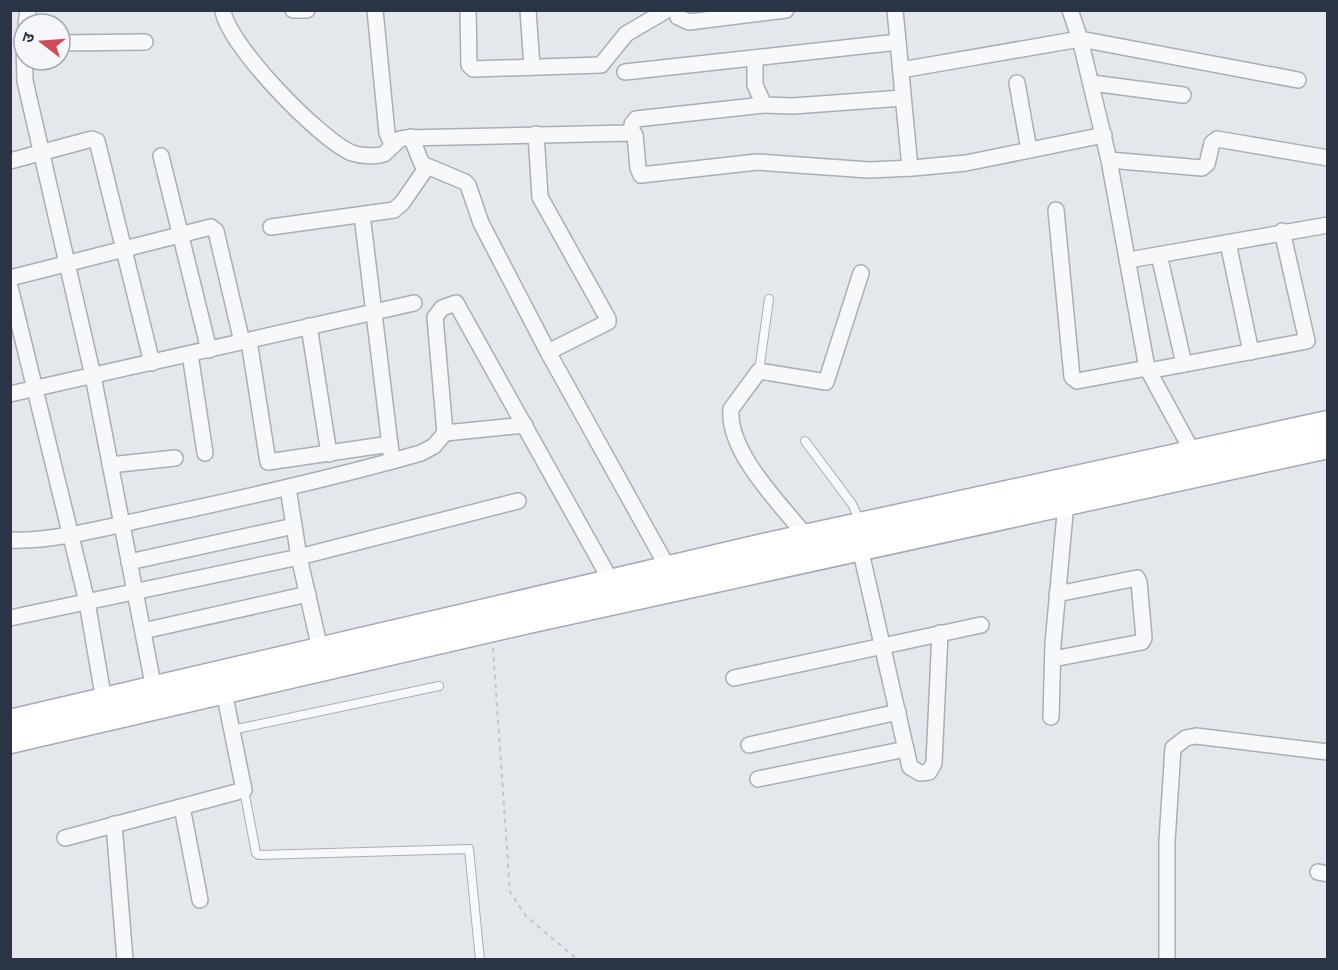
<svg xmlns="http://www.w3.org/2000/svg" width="1338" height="970" font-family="'Work Sans','Noto Sans Devanagari',sans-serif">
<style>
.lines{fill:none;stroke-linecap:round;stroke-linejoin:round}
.service-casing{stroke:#a9aeb7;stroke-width:10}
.minor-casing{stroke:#a9aeb7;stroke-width:18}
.primary-casing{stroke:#a3abb8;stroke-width:27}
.path{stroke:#c2c5cb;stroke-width:2;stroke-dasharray:4.5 4.5;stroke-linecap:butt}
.service{stroke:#f7f8fa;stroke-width:8}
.minor{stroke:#f7f8fa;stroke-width:15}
.primary{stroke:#fff;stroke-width:24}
</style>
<rect width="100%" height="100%" fill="#e4e7ec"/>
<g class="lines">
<defs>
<g id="service">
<path d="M759,371L769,299"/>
<path d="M805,441L852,504L860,522"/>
<path d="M232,730L439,686"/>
<path d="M244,790L256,853L259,855L469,849L480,960"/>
</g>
<g id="minor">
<path d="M223,10C226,43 320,140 352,153C361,156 375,157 384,154L400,139L405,138L629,133L635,135L638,168L641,175L757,162L869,170L913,168L966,163L1104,135"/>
<path d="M293,10H307"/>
<path d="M375,10L387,133L391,142L395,143"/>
<path d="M468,10L469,65L473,69L601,65L626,34L667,10"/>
<path d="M528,10L532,67"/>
<path d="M678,10V17L689,22L786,10"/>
<path d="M895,10L910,168"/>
<path d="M1070,10L1080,39L1109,160L1147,368L1197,460"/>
<path d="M26,24L28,10"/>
<path d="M60,43L145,42"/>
<path d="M24,44L25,81L93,376L154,689"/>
<path d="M755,58V85L764,105L793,106L903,98"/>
<path d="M901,70L1080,39L1298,80"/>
<path d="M625,72L898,42"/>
<path d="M1017,83L1029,150"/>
<path d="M1092,83L1183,95"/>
<path d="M632,133V124L636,119L764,105"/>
<path d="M536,134L540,197L608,319V322L548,352"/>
<path d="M411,137L422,164L465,182L468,185L481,223L548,352L668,568"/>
<path d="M161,156L209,350"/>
<path d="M1109,160L1202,168L1207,164L1212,143L1217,139L1328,158"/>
<path d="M10,161L92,139L97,141L152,363"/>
<path d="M1056,210L1072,377L1077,381L1147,368"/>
<path d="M362,215L392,461"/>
<path d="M271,227L394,210L402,203L427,167"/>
<path d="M1228,243L1251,352"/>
<path d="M1159,255L1184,364"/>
<path d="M1129,260L1328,225"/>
<path d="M10,278L211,227L216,231L242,342"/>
<path d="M10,287L87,602L104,701"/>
<path d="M309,326L329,454"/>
<path d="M249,341L268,462L390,444"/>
<path d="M190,354L205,453"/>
<path d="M1148,371L1307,341L1282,231"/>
<path d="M10,394L414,303"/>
<path d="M445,433L525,425"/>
<path d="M110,465L175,458"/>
<path d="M288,488L299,557L320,649"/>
<path d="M807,537C782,506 727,452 731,409L759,371L826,382L861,273"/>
<path d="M10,540C53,542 112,526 154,517C244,498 333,478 421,453L434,446L445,433L435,317L442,308L456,303L611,581"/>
<path d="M860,548L910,767L920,773L929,772L934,763L940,633"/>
<path d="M129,562L294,526"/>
<path d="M10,618L299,557L518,501"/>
<path d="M143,631L308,594"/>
<path d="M1053,659L1142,642L1144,638L1139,582L1137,578L1057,594"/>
<path d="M734,678L981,625"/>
<path d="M1051,717L1053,644L1066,503"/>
<path d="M749,745L898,712"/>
<path d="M758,779L906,749"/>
<path d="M182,807L200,900"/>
<path d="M114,824L125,960"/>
<path d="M65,838L244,790L224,692"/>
<path d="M1318,872L1328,874"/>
<path d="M1167,960V841L1173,748L1186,738L1196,736L1328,752"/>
</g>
<g id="primary">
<path d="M10,722L768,545L1328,423"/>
<path d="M10,741L528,621L1328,446"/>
</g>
</defs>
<use href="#service" class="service-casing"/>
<use href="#minor" class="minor-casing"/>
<use href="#primary" class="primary-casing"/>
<path class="path" d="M493,648L510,892L526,916L578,960"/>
<use href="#service" class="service"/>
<use href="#minor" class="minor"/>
<use href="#primary" class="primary"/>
</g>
<rect width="1338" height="970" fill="none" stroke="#2b3445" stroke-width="24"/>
<g transform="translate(42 42) rotate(287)"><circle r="28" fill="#f4f6f9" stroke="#a4a8b1" stroke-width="1.5"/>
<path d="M0-4.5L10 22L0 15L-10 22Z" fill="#d1495b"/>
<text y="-9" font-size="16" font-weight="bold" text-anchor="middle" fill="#2b3445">उ</text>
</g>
</svg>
